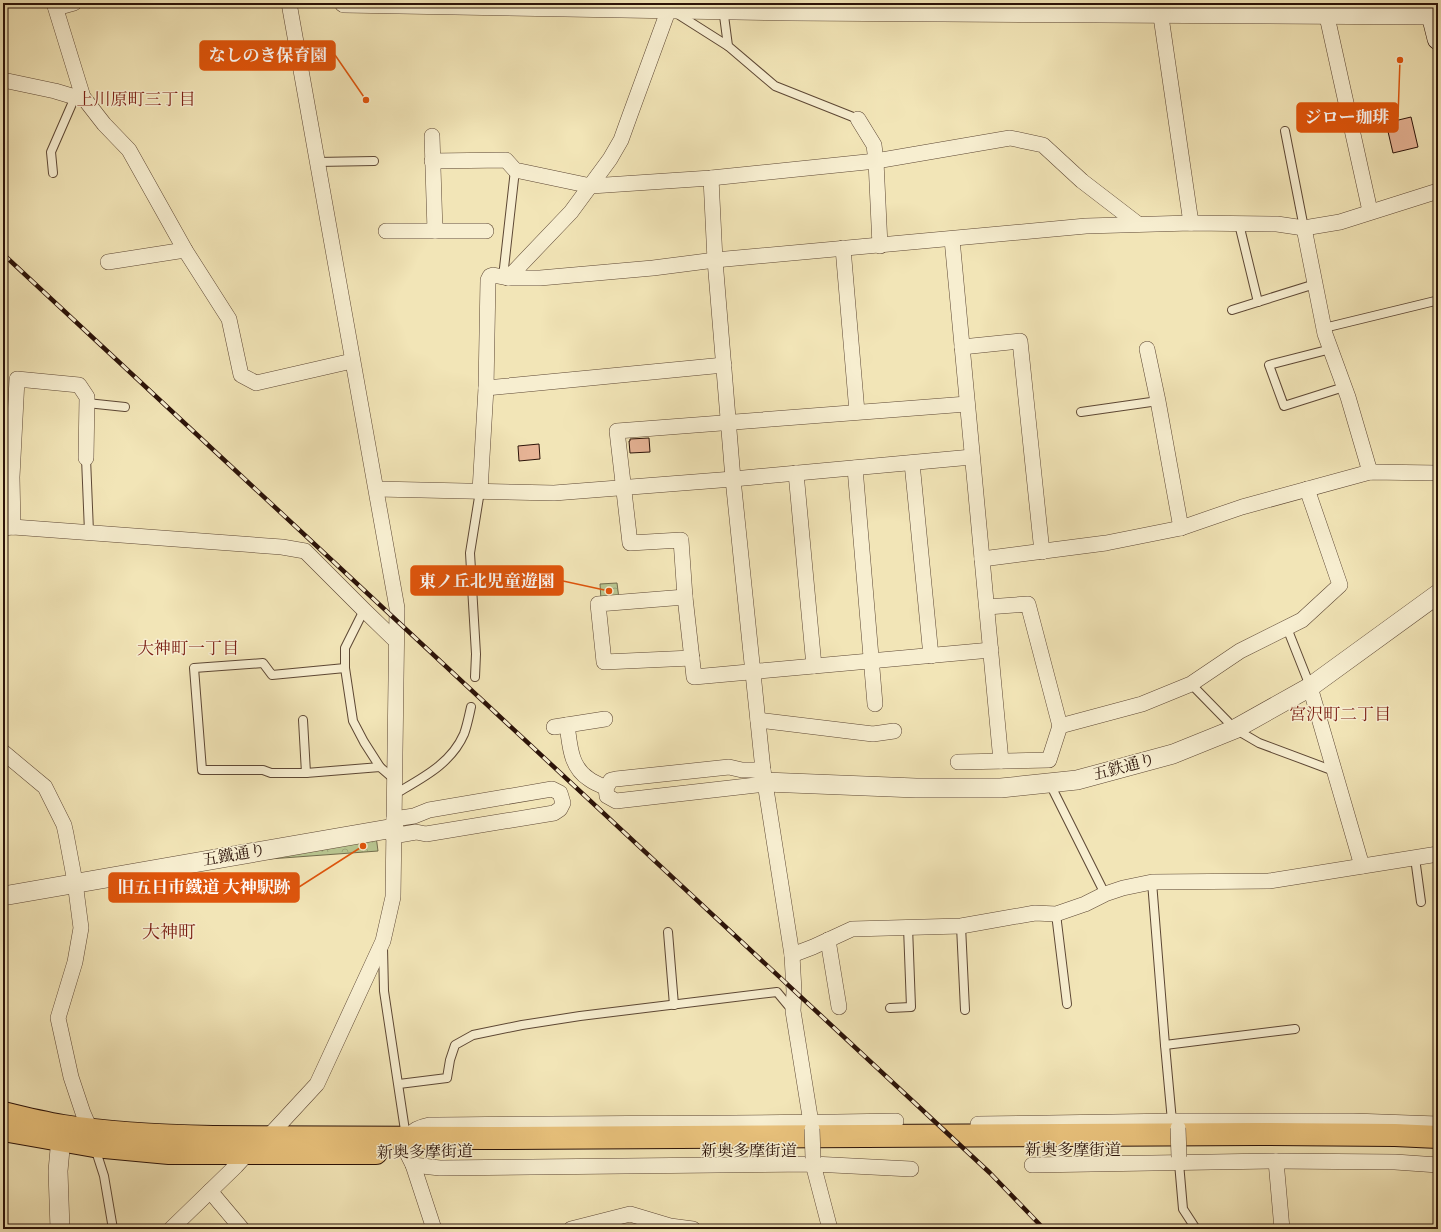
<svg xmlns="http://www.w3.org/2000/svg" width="1441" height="1232" font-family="'IM FELL DW Pica','Noto Serif JP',serif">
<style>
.forest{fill:url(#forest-crowns);stroke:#726c4c}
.building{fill:#e6b395;stroke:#2b1208}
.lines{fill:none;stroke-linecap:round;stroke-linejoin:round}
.service-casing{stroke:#5d4734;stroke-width:10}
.minor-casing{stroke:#5d4734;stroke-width:16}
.tertiary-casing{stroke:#5d4734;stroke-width:20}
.secondary-casing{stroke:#2b1208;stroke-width:22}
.primary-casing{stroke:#2b1208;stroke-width:24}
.service{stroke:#f7eed0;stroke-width:8}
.minor{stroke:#f7eed0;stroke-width:15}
.tertiary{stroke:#f7eed0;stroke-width:19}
.secondary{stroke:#f7eed0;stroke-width:21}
.primary{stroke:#e9c27c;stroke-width:22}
.rail-casing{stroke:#2b1208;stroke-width:4.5}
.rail{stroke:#f7eed0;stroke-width:3;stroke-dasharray:9;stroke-linecap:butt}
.minor-bridge-casing{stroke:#5d4734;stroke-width:16;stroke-linecap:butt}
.minor-bridge{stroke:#f7eed0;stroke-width:15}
.labels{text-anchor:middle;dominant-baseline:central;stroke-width:3;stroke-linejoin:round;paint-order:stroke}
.street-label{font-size:16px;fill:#2b1208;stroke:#f7eed0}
.neighbourhood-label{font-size:17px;fill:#7a1f14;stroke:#f7eed0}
.quarter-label{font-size:18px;fill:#7a1f14;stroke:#f7eed0}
.leader{fill:none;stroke:#df550c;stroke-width:1.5}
.callout-dot{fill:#df550c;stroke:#f7eed0;stroke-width:1.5}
.callout{fill:#df550c;stroke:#df550c;stroke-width:1.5}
.callout-label{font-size:17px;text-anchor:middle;font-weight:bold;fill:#fff}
</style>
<defs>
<pattern id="forest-crowns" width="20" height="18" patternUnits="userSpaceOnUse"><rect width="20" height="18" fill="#b8c590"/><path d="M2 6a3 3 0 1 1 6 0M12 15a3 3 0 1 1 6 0" fill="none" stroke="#9ea87b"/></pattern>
</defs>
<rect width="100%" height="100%" fill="#f2e5b7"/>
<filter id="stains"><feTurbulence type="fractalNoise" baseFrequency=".005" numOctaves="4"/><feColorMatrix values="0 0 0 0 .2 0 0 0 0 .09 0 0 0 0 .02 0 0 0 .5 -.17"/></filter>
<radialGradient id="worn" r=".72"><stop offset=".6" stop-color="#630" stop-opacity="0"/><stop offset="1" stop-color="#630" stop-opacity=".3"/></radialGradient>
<g class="forest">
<path d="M617,583L619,599L601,600L600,584Z"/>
<path d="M376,836L378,851L242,861Z"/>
</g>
<g class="building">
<path d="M1411,117L1418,147L1393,153L1386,123Z"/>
<path d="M649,438L650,452L630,453L629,441H630V439Z"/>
<path d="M539,444L540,459L519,461L518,446Z"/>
</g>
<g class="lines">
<defs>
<g id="service">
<path d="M723,8L728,46L775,86L858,119"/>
<path d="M676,13L728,46"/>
<path d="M1285,131L1304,228"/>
<path d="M317,162L374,161"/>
<path d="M53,173L51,152L75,97"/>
<path d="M1239,224L1258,302"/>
<path d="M503,277L515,170"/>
<path d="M1232,310L1315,284"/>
<path d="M1324,328L1435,301"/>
<path d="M1331,349L1269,365L1284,406L1344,387"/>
<path d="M87,403L125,407"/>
<path d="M1081,412L1158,401"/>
<path d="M86,458L89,532"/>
<path d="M364,610L345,648V668L353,721L364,742L380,767"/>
<path d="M1287,628L1310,686"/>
<path d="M345,668L272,675L263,663L194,668L202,770H263L271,773H306L380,767L395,780"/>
<path d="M475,677L476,654L470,553L480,491"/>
<path d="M1191,684L1235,729L1259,743L1334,771"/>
<path d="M303,720L306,773"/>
<path d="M1050,784L1105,894"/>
<path d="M395,794C422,778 451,764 464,734C467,726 469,716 471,707"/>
<path d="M1415,858L1421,902"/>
<path d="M1152,882L1165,1045L1172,1121"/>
<path d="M1056,914L1067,1004"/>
<path d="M961,926L965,1010"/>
<path d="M668,932L674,1005"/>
<path d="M383,948L384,991L406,1137"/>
<path d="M890,1008L911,1007L908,927"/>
<path d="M1165,1045L1295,1029"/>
<path d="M399,1084L447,1078L450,1060L455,1045L473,1035L522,1025L580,1016L777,992L792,1010"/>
<path d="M95,1148L104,1176L113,1229"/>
<path d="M1179,1163L1183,1209L1196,1229"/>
</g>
<g id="minor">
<path d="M54,3L83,97L104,124L129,150L185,250L229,319L241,375L256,383L352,361"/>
<path d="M1159,3L1191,223"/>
<path d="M1324,3L1370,211"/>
<path d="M56,8L74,3"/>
<path d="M3,80L55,91L75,97H83"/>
<path d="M858,119L874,145L876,161L880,246"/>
<path d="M432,136L435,231"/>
<path d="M432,161L506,160L515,170L591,186L711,178L876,161L1010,138L1043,145L1082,181L1138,224"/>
<path d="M711,178L715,260L733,479L763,770L792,955L794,991L793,1011L812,1129"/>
<path d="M1304,228L1325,334L1348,397L1370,472"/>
<path d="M386,231H486"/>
<path d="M952,239L1001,761"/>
<path d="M843,248L857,412"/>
<path d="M108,262L185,250"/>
<path d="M508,278L571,212L610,159L621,140L630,115L671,3"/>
<path d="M962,347L1020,341L1042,552"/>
<path d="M1147,349L1158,401L1181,528"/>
<path d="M486,388L724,365"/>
<path d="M967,404L617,431L630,543L681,540L685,597L694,677L991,650"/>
<path d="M912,463L931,656"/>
<path d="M855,468L875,704"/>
<path d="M796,473L814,666"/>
<path d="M377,489L554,493L733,479L972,457"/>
<path d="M480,491L486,388L488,280L490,276L493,275L508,278H540L653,268L715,260L1086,226L1191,223L1277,224L1304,228L1340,222L1438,191"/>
<path d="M13,527L12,477L17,379L79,385L87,397L86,458"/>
<path d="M3,528L13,527L282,547L305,551L364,610L396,641"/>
<path d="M982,559L1106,543L1181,528L1242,507L1370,472L1438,473"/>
<path d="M685,597L598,604L604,662L692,658"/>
<path d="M987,607L1028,604L1060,726"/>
<path d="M1310,687L1362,866"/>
<path d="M758,720L873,734L894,731"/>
<path d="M567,725C570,745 570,767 589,779C594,783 601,785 606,788"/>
<path d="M554,727L605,719"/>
<path d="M3,752L45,787L64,825L66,834L75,882L81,928L75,962L58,1018L71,1077L83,1113L90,1129"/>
<path d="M958,762L1049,760L1060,726L1142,704L1191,684L1240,651L1302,620L1340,585L1307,489"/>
<path d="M763,770H742L729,767L616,779L611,780L606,788L607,796L616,801L765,784"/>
<path d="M393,836L416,832L426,834L554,813L560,809L563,803L560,793L552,789L429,810L414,816L394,819"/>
<path d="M828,940L839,1007"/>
<path d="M792,955L813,947L852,929L961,926L1035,913L1056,914L1085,904L1105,894L1123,888L1152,882L1269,881L1438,854"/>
<path d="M978,1124L1178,1121H1353L1438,1124"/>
<path d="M406,1138C413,1130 419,1127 429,1125C584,1123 740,1124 896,1121"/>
<path d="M407,1153L413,1165L434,1229"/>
<path d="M813,1158V1164L830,1229"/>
<path d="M1276,1161L1282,1229"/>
<path d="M413,1165L440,1168L813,1164L911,1169"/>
<path d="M1032,1165L1276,1161L1395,1162L1438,1165"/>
<path d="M210,1191L242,1229"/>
<path d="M171,1229L236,1166L247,1154L268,1137L317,1084L383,941L393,897L397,608L289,3"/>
<path d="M571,1229L630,1214L670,1226L693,1229"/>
</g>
<g id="tertiary">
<path d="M344,3L791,11L1432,15"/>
<path d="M765,782L916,788H1001L1077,780L1173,754L1235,729L1310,687L1438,594"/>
<path d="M3,896L394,828"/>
<path d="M60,1229L58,1171L62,1127"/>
</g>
<path id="secondary" d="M1429,3L1438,39"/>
<g id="primary">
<path d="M3,1113C23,1118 43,1123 63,1126C113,1134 163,1136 213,1137L490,1138L1259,1134L1395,1135L1438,1137"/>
<path d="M3,1130L94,1146L169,1153H376"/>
</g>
</defs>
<use href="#service" class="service-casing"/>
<use href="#minor" class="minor-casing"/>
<use href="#tertiary" class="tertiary-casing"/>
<use href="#secondary" class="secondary-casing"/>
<use href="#primary" class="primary-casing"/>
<use href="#service" class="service"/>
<use href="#minor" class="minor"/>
<use href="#tertiary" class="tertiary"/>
<use href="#secondary" class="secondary"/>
<use href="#primary" class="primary"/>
<defs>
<path id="rail" d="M3,254L990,1173L1044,1229"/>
</defs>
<use href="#rail" class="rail-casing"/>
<use href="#rail" class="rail"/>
<defs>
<g id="minor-bridge">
<path d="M1178,1128L1179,1157"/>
<path d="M812,1129L813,1158"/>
</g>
</defs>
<use href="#minor-bridge" class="minor-bridge-casing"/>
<use href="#minor-bridge" class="minor-bridge"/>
</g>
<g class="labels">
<g class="street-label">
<text transform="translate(1124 767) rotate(-15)">五鉄通り</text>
<text transform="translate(234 855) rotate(-10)">五鐵通り</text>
<text x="1073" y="1150">新奥多摩街道</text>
<text x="749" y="1151">新奥多摩街道</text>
<text transform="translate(425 1152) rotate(-1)">新奥多摩街道</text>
</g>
<g class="neighbourhood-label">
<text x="136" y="100">上川原町三丁目</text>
<text x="188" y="649">大神町一丁目</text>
<text x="1340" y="715">宮沢町二丁目</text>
</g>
<g class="quarter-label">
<text x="169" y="933">大神町</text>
</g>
</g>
<path class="leader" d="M366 100L335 55M1400 60L1398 117M609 591L563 581M363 846L299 887"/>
<g class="callout-dot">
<circle cx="366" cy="100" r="4"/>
<circle cx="1400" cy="60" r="4"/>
<circle cx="609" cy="591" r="4"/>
<circle cx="363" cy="846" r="4"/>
</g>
<g class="callout">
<rect x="200" y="41" width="135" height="29" rx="4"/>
<rect x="1297" y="103" width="101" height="29" rx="4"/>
<rect x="411" y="566" width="152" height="29" rx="4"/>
<rect x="109" y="873" width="190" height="29" rx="4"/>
</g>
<g class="callout-label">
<text x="268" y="61">なしのき保育園</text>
<text x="1347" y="123">ジロー珈琲</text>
<text x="487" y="587">東ノ丘北児童遊園</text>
<text x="204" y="893">旧五日市鐵道 大神駅跡</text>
</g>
<rect width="1441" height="1232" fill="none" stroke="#f2e5b7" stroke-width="16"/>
<rect x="4" y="4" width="1433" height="1224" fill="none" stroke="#2b1208" stroke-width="2"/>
<rect x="8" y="8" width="1425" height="1216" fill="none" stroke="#2b1208"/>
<rect width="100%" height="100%" filter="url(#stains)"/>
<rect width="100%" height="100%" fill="url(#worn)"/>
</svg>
